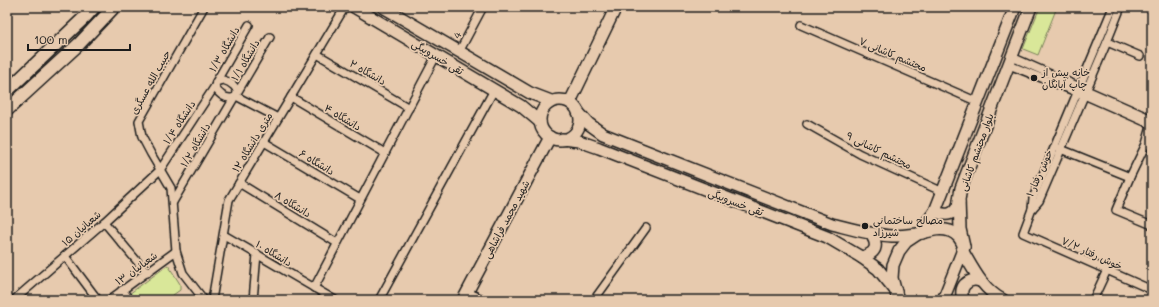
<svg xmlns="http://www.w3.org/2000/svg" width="1159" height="307" font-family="Mali,'Playpen Sans Arabic',sans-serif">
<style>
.green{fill:#d9e799;stroke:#7a825a}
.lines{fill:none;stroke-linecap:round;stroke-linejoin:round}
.minor-casing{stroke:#1c1c1c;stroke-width:10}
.secondary-casing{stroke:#1c1c1c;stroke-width:14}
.primary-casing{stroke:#1c1c1c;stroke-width:15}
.minor{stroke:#e7caae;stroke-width:7}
.secondary{stroke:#e7caae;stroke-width:11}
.primary{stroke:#e7caae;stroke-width:12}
.poi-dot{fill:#1c1c1c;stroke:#e7caae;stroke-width:1.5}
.labels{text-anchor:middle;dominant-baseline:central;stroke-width:3.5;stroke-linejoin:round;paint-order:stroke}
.street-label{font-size:10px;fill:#1c1c1c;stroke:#e7caae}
.poi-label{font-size:10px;fill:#1c1c1c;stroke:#e7caae;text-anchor:start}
</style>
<rect width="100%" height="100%" fill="#e7caae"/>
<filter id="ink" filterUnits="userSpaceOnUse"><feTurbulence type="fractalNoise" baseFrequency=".025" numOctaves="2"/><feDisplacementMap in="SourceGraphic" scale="8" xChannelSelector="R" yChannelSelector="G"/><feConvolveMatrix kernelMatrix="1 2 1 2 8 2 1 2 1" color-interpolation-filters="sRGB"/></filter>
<g filter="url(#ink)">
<g class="green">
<path d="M1040,7H1057L1038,55L1023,49Z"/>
<path d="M168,265L180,284V290L166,300H134L129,294Z"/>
</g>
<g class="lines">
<defs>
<g id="minor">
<path d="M204,7L139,121L142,137L151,154L171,188L176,251L183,273L204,300"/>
<path d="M1113,7L1033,198L1032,209L1023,233L1152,290"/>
<path d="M801,25L978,102"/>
<path d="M1107,42L1140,56"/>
<path d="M459,52L483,7"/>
<path d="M317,54L409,108"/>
<path d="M1012,57L1152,119"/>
<path d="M1009,65L1084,95L1152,125"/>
<path d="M223,80C227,81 231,83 234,86C246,100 221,104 215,86L216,82Z"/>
<path d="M216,82L249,25"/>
<path d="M237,93L270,37"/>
<path d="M236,96L278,118"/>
<path d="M291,97L385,153"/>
<path d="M1152,123L1146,144L1130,177L1116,210L1152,225"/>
<path d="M807,124L860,154L943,192"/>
<path d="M264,142L360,199"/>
<path d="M1058,148L1130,177"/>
<path d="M239,183L337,243"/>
<path d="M173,202L234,98"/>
<path d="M1032,209L1039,201L1107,42L1121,7"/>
<path d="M104,222L147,273"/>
<path d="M224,235L335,300"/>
<path d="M65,256L98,300"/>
<path d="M314,288L436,56"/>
<path d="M122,290L130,300"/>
<path d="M467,292L485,300"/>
<path d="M14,300L104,222L160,170L215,86"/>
<path d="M109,300L176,251"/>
<path d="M212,300L229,200L345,7"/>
<path d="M253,300L257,254"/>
<path d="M379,300L494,90"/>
<path d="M594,300L646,228"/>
<path d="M1093,300L1107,270"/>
</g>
<g id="secondary">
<path d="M354,7L521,106L540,122"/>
<path d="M383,7L530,93L551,101"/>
<circle cx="560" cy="120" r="20"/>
<path d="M570,102L616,7"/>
<path d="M578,112L589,124L603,134L832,224C852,229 872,235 892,236C900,236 909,235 917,234C928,232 938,227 950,231C958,234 961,240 964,247"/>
<path d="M562,139L579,141L599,148L827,237L861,257L878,269L896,291"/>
<path d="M935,211C946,217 956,215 959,202"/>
<path d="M922,233L927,222L935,211L1015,7"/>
<path d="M962,250C973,269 983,290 1003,300"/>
<path d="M861,257C876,254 879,246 871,234"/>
<path d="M463,300L550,137"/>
<path d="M898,300L892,278L893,265L899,251L906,242L918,234"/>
<path d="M943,300L964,247L960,229L959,200L961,188L1031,7"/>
<path d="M964,300C957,288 968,277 980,281"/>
</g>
<g id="primary">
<path d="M7,91L85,17L94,7"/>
<path d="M7,110L79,44L114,7"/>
</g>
</defs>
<use href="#minor" class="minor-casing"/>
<use href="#secondary" class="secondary-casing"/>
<use href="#primary" class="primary-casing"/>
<use href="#minor" class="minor"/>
<use href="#secondary" class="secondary"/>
<use href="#primary" class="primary"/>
</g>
</g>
<g class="poi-dot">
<circle cx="1034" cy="78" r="4"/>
<circle cx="865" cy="226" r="4"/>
</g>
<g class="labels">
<g class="street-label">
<text transform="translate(457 35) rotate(-63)">4</text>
<text transform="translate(224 49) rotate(-60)">دانشگاه ۱/۳</text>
<text transform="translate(893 54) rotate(23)">محتشم کاشانی ۷</text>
<text transform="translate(438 57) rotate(31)">تقی خسروبیگی</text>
<text transform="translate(245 60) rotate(-60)">دانشگاه ۱/۱</text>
<text transform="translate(368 72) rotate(30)">دانشگاه ۲</text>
<text transform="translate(150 82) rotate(-61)">حبیب الله عسگری</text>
<text transform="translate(343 117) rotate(31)">دانشگاه ۴</text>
<text transform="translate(179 122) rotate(-57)">دانشگاه ۱/۴</text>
<text transform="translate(252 142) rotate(-59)">۱۲ متری دانشگاه</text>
<text transform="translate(195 145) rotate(-60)">دانشگاه ۱/۲</text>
<text transform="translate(879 150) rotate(26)">محتشم کاشانی ۹</text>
<text transform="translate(976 152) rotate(-70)">بلوار محتشم کاشانی</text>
<text transform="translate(317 162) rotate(31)">دانشگاه ۶</text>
<text transform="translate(1039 173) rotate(-66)">خوش رفتار ۱</text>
<text transform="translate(736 202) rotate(21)">تقی خسروبیگی</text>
<text transform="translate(293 204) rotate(31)">دانشگاه ۸</text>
<text transform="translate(506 219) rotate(-62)">شهید محمد فراشاهی</text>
<text transform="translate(81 228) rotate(-41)">شعبانیان ۱۵</text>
<text transform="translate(274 253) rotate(31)">دانشگاه ۱۰</text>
<text transform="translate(1092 253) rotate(24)">خوش رفتار ۷/۲</text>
<text transform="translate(136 268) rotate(-36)">شعبانیان ۱۳</text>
</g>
<g class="poi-label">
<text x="1042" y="72">خانه پیش از<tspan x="1042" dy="12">چاپ آبانگان</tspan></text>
<text x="873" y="220">مصالح ساختمانی<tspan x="873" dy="12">شیرزاد</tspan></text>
</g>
</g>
<rect width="1159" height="307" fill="none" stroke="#e7caae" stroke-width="24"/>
<rect x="12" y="12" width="1135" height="283" fill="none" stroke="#1c1c1c" stroke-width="1.5" filter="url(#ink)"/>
<path d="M28 44v6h102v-6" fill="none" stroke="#1c1c1c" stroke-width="2"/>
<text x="34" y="44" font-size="12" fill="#1c1c1c" stroke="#e7caae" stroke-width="3" paint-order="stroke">100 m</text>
</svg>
